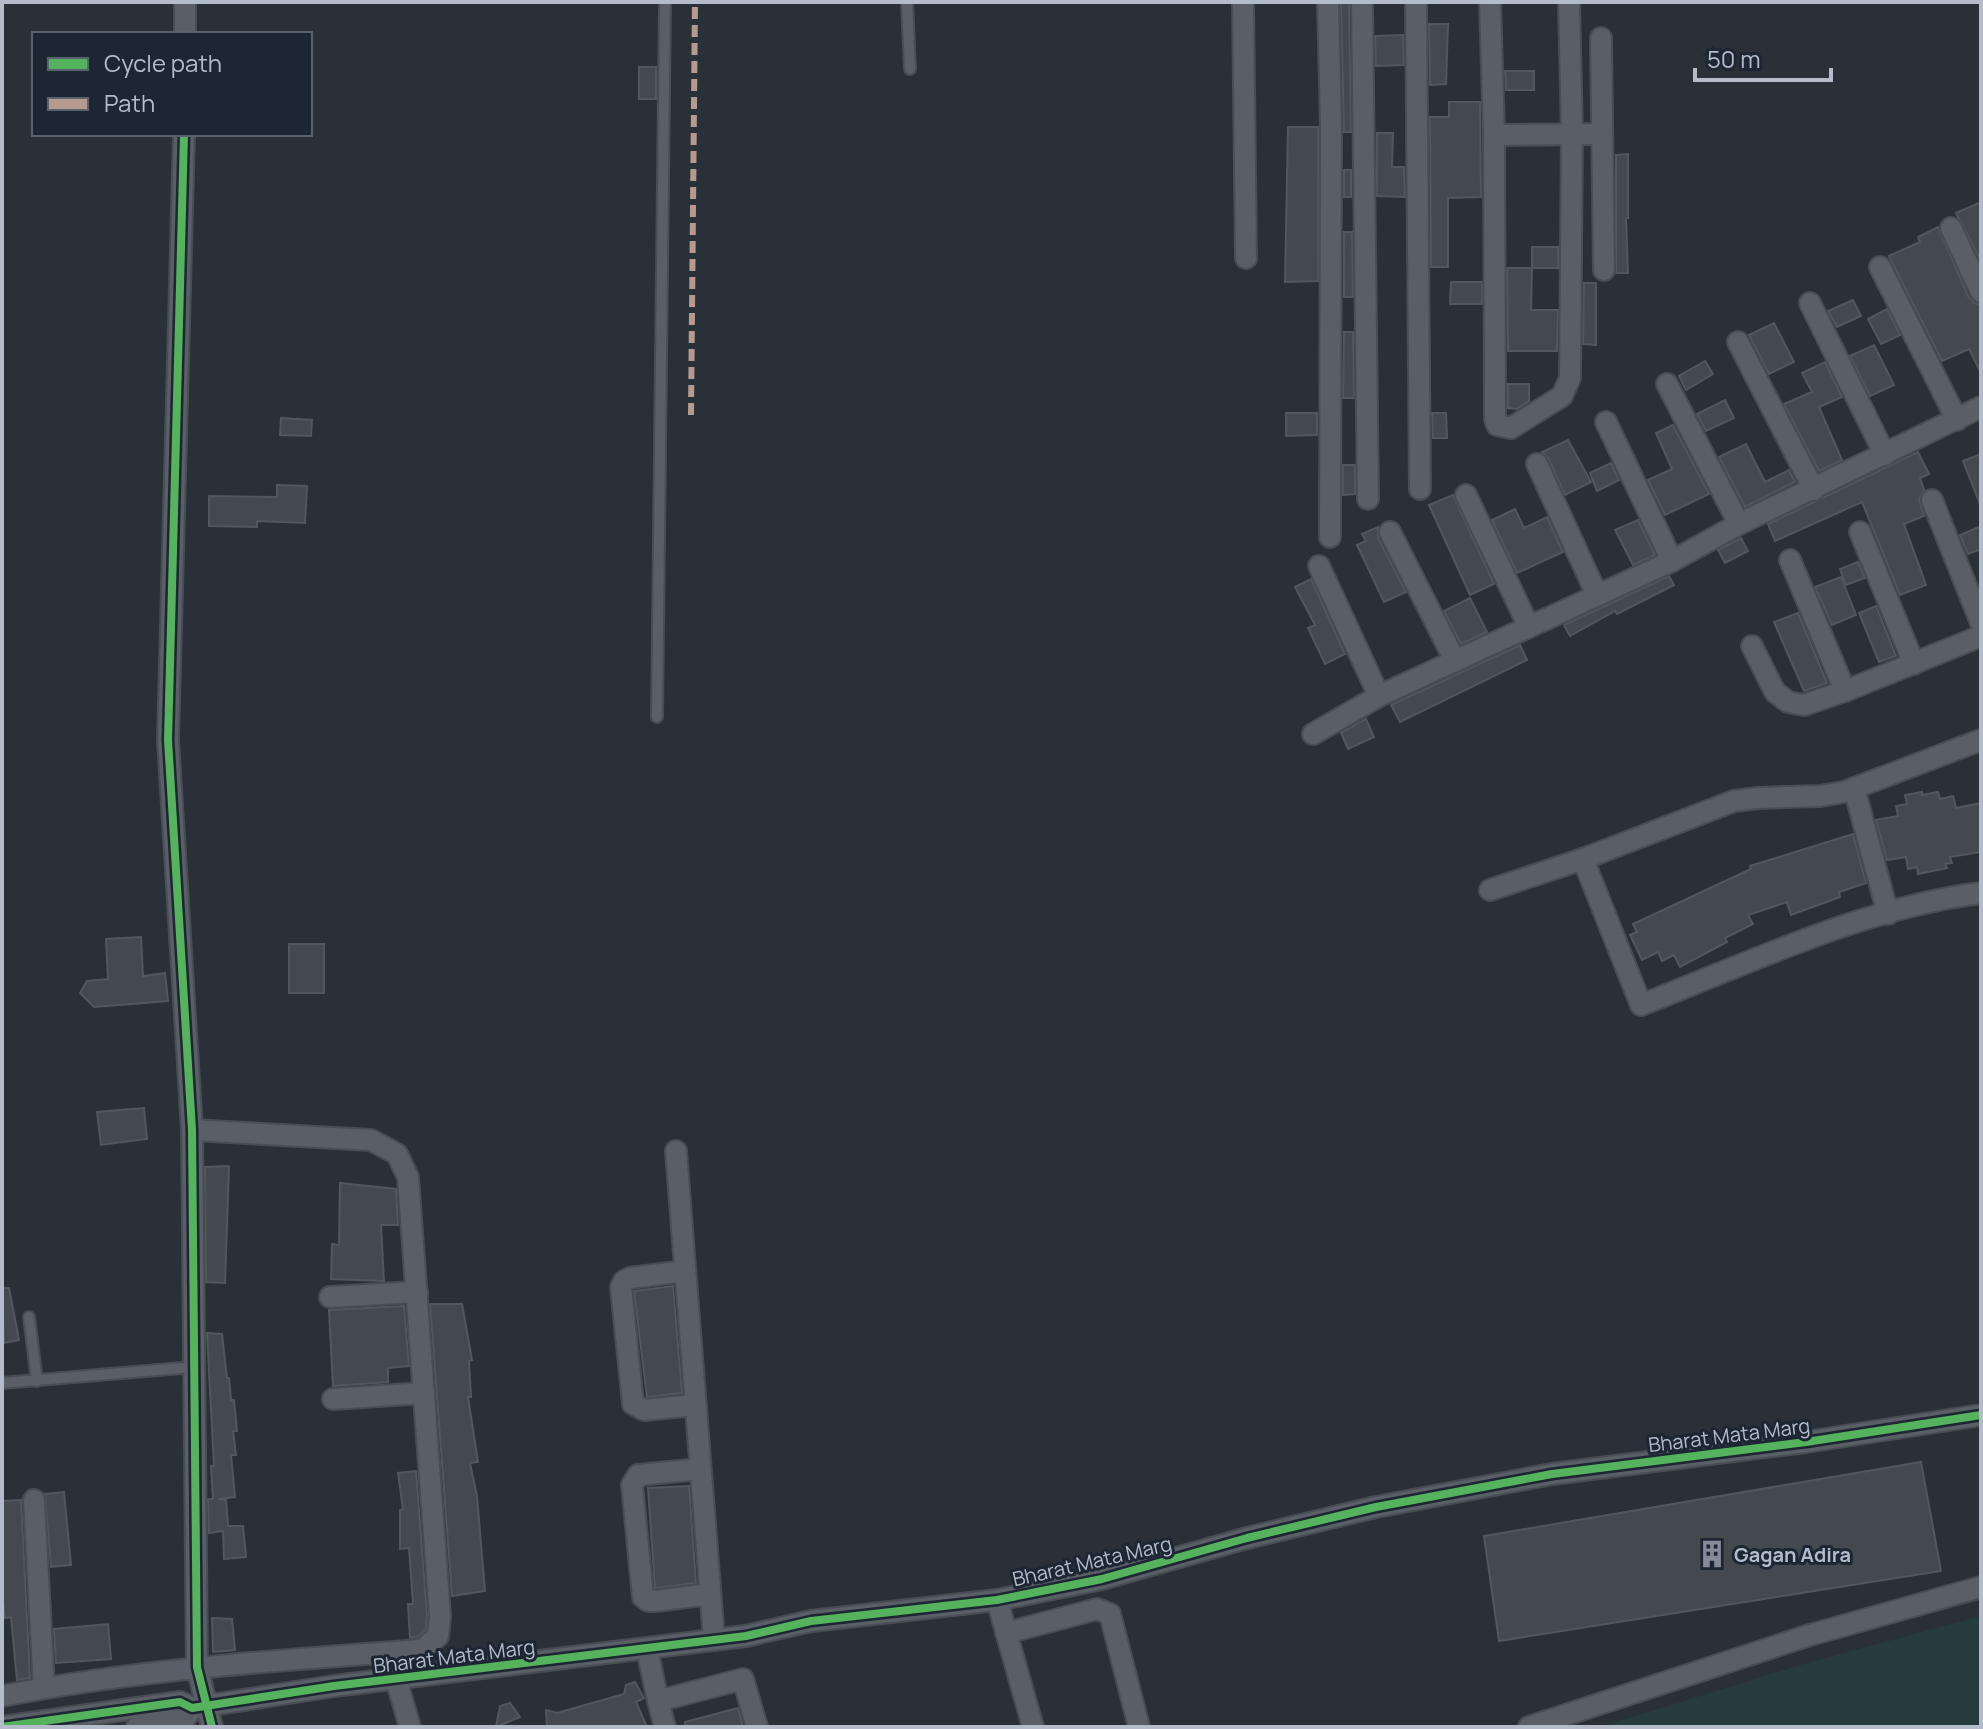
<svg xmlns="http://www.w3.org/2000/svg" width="1983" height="1729" font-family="Manrope,sans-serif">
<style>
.green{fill:#273a3e}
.building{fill:#444950;stroke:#52575f;stroke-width:2}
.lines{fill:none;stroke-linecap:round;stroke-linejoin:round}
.lane-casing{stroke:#484c53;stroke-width:14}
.street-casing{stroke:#484c53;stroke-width:24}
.lane{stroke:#5a5e66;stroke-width:10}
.street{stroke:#5a5e66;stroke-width:20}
.quiet{stroke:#b69a8f;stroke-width:6;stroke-dasharray:12 6;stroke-linecap:butt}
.cycleway-casing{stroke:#1d2633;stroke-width:13}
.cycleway{stroke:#56b35d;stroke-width:8}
.labels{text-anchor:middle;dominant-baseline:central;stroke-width:6;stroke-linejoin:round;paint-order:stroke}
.street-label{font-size:20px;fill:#b4bcc9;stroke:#1d2633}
.poi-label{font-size:20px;font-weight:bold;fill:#b4bcc9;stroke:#1d2633;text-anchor:start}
</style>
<rect width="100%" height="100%" fill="#2a3038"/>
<path class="green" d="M1981,1616V1727H1600L1807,1663Z"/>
<g class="building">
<path d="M1341,2H1349L1351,132H1344Z"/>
<path d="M1429,24H1448L1446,84L1430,85Z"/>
<path d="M1403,35L1404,65L1376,66L1375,36Z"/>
<rect x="639" y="67" width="17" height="32"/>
<path d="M1505,71H1534V90H1506Z"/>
<path d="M1449,102H1480L1481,197L1448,198V267H1431L1430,117H1449Z"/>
<path d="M1288,127H1318V281L1285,282Z"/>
<path d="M1377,133H1393L1392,167H1404L1405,197L1377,196Z"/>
<path d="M1628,154V218H1626L1628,273H1616V155Z"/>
<rect x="1344" y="170" width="7" height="27"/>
<path d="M1981,202V261L1956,213Z"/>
<path d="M1938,227L1969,298L1974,303L1981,305V373L1969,349L1942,361L1889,256L1920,242L1918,237Z"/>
<path d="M1344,232H1352L1353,297H1344Z"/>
<rect x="1532" y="247" width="26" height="21"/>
<path d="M1507,268H1532L1531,310H1558L1557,351H1508Z"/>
<path d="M1451,282H1482V304H1450Z"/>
<path d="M1584,283H1596V345L1583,344Z"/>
<path d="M1853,300L1861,316L1837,327L1828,311Z"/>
<path d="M1887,309L1900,335L1881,344L1868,319Z"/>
<path d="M1774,323L1794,362L1769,374L1749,335Z"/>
<path d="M1344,332H1353L1354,398H1343Z"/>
<path d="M1874,345L1894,385L1870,396L1850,356Z"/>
<path d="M1705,361L1713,374L1686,390L1679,376Z"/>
<path d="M1825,362L1842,397L1819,407L1842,460L1819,471L1784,404L1812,392L1802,373Z"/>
<path d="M1508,384H1529V401L1517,409L1508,408Z"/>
<path d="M1725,400L1734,418L1706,431L1697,414Z"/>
<path d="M1286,413H1317V435L1286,436Z"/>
<path d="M1432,413H1446L1447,438H1433Z"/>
<path d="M281,418L312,420L311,436L280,435Z"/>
<path d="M1673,425L1709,494L1665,515L1648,480L1672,469L1656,433Z"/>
<path d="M1568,440L1591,482L1565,495L1549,459L1542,452Z"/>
<path d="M1746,444L1765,482L1789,470L1795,482L1745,507L1719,457Z"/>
<path d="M1918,452L1929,474L1920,478L1924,490L1919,499L1924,516L1904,524L1926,585L1900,595L1862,502L1775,541L1768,524Z"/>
<path d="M1981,454V504H1980L1963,461Z"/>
<path d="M1611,463L1619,480L1597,491L1590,473Z"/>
<path d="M1343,465H1355V494L1343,495Z"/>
<path d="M277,485L307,486L305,523L257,521V527L209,526V496L277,497Z"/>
<path d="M1453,495L1494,584L1470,595L1429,505Z"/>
<path d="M1515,509L1524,528L1547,517L1563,552L1517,573L1492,520Z"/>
<path d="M1638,520L1655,555L1633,565L1615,530Z"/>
<path d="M1981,526V549L1968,554L1960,535Z"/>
<path d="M1378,527V538L1406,592L1384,602L1357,545L1366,541L1362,534Z"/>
<path d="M1741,538L1748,551L1725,563L1718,550Z"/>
<path d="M1858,562L1865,578L1846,585L1840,569Z"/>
<path d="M1669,576L1674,585L1617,614L1615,611L1570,636L1564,625Z"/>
<path d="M1841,577L1856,615L1832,625L1815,587Z"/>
<path d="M1311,579L1345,654L1325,664L1308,628L1315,625L1295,587Z"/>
<path d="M1470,598L1487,632L1461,644L1444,611Z"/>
<path d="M1876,606L1896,656L1879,662L1859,613Z"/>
<path d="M1798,613L1827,683L1804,691L1774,622Z"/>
<path d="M1520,645L1527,660L1400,722L1391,705Z"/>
<path d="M1366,719L1374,737L1348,749L1341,733Z"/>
<path d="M1922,792V795L1938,792L1940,799L1953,796L1956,808L1981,803V852L1950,857L1952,863L1945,864L1947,868L1918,874L1917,867L1908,869L1906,857L1887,860L1876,820L1898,816L1896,806L1907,804L1905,795Z"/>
<path d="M1853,834L1866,883L1839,892L1840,897L1791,915L1787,902L1748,915L1753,924L1725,938L1727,942L1680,967L1674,955L1662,961L1658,952L1642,960L1630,935L1637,932L1633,924L1751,869L1750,866Z"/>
<path d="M141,937L143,976L165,973L168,1001L94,1007L80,993L87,981L108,979L106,939Z"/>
<rect x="289" y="944" width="35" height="49"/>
<path d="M144,1108L147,1139L101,1145L97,1112Z"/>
<path d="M229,1166L225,1283L206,1282L205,1167Z"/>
<path d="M340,1183L396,1189L398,1225H381L384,1281L331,1279L332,1244L339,1245Z"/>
<path d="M673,1286L682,1393L647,1397L634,1291Z"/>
<path d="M2,1288H9L19,1340L4,1343Z"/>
<path d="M430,1304H462L472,1360L469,1361L471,1397H468L478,1462L470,1463L477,1496L485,1591L452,1596Z"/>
<path d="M404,1306L409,1366L388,1368V1382L333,1386L329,1310Z"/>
<path d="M207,1333L222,1334L227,1378H229L231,1400H234L237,1431H233L236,1455H231L235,1497L218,1499L226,1500L228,1526H243L246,1557L224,1559L223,1531L209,1533L208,1499H213L211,1466H214Z"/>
<path d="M1921,1462L1941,1571L1499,1641L1484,1536Z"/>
<path d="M416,1471L427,1616L426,1630L417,1637L410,1638L408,1604H413L409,1548L400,1549V1510L403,1509L398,1473Z"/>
<path d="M689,1486L696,1583L655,1588L648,1488Z"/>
<path d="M64,1492L71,1565L51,1567L45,1494Z"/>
<path d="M21,1500L30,1678L17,1680L11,1617L5,1618L2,1593V1501Z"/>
<path d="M212,1618L232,1619L235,1650L213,1652Z"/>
<path d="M108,1624L111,1659L56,1663L54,1629Z"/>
<path d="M635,1682L644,1698L636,1702L647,1727H547L546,1710L557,1713L624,1694L626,1685Z"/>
<path d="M510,1703L520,1717L496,1727L500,1706Z"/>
<path d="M738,1708L743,1727H685V1722Z"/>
</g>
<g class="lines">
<defs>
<g id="lane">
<path d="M907,2L910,69"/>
<path d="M657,717L665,2"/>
<path d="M29,1317L37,1381"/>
<path d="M2,1383L194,1367"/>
</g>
<g id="street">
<path d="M1243,2L1246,258"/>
<path d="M1328,2L1331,125L1330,537"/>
<path d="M1362,2L1368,499"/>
<path d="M1416,2L1420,489"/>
<path d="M1490,2L1494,135L1495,419L1497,425L1511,428L1562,396L1570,378L1572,134L1569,2"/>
<path d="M185,34V2"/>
<path d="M1601,38L1604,270"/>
<path d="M184,134L168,740L192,1130L197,1667L212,1727"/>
<path d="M1494,135L1602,134"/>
<path d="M1951,228L1981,292"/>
<path d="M1880,267L1957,420"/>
<path d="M1810,303L1885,455"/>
<path d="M1738,342L1814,490"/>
<path d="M1667,384L1739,524"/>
<path d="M1606,422L1672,561"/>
<path d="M1537,464L1597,595"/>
<path d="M1466,495L1529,627"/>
<path d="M1932,500L1981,623"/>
<path d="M1390,532L1455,661"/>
<path d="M1860,532L1914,664"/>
<path d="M1790,560L1845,691"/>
<path d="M1319,566L1379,696"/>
<path d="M1752,646L1775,692L1788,702L1804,705L1845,691L1981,636"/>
<path d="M1313,734L1379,696L1672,561L1739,524L1981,407"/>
<path d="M1854,788L1888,914"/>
<path d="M1583,859L1641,1005C1749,963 1865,907 1981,893"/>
<path d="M1490,890L1583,859L1734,801L1758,798L1820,796L1844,792L1981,740"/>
<path d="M676,1151L714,1640"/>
<path d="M685,1271L630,1278L624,1281L621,1287L633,1404L644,1410L695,1405"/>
<path d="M330,1297L417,1292"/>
<path d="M333,1399L424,1393"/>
<path d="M700,1469L638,1475L632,1485L643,1597L648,1601H655L710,1594"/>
<path d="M34,1500L44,1688"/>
<path d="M997,1600L1033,1727"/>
<path d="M1006,1633L1097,1609L1110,1614L1139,1727"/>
<path d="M647,1649L658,1701L743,1679L757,1727"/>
<path d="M396,1679L410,1727"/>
<path d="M2,1696C141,1669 281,1660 422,1650L438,1636L440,1616L408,1177L397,1154L371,1140L192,1130"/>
<path d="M658,1701L665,1727"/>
<path d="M2,1727L180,1702L192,1708L334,1686L746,1636L811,1621L997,1600L1102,1579L1247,1538L1376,1507L1552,1474L1806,1442L1981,1415"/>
<path d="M137,1727L184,1720L192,1708"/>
<path d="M1529,1727L1810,1635L1981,1587"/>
</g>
</defs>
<use href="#lane" class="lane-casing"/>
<use href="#street" class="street-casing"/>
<use href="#lane" class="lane"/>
<use href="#street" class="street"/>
<path class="quiet" d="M691,415L695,2"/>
<defs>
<g id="cycleway">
<path d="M184,134L168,740L192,1130L197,1667L212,1727"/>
<path d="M2,1727L180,1702L192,1708L334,1686L746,1636L811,1621L997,1600L1102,1579L1247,1538L1376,1507L1552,1474L1806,1442L1981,1415"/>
</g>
</defs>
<use href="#cycleway" class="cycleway-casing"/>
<use href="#cycleway" class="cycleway"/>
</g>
<defs>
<symbol id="building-bare" viewBox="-9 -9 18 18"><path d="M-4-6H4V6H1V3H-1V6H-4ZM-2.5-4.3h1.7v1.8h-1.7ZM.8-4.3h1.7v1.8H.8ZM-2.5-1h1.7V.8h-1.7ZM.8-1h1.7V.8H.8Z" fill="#848b96" stroke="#1d2633" stroke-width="2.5" paint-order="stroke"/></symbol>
</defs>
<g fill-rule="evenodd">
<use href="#building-bare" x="1692" y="1534" width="40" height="40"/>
</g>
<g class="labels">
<g class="street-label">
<text transform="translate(1729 1435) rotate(-7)">Bharat Mata Marg</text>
<text transform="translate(1092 1561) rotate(-13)">Bharat Mata Marg</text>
<text transform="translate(454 1656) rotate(-7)">Bharat Mata Marg</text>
</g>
<g class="poi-label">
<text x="1734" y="1554">Gagan Adira</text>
</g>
</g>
<rect width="1983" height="1729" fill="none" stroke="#b4bcc9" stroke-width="8"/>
<rect x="32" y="32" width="280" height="104" fill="#1d2633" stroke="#59626f" stroke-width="2"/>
<rect x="48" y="58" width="40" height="12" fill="#56b35d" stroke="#59626f" stroke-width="2"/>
<text x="104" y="72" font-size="24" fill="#b4bcc9">Cycle path</text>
<rect x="48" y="98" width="40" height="12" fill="#b69a8f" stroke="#59626f" stroke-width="2"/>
<text x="104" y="112" font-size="24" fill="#b4bcc9">Path</text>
<path d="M1695 68v12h136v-12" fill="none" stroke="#b4bcc9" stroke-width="4"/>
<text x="1707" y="68" font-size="24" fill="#b4bcc9" stroke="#1d2633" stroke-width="6" paint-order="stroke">50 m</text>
</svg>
